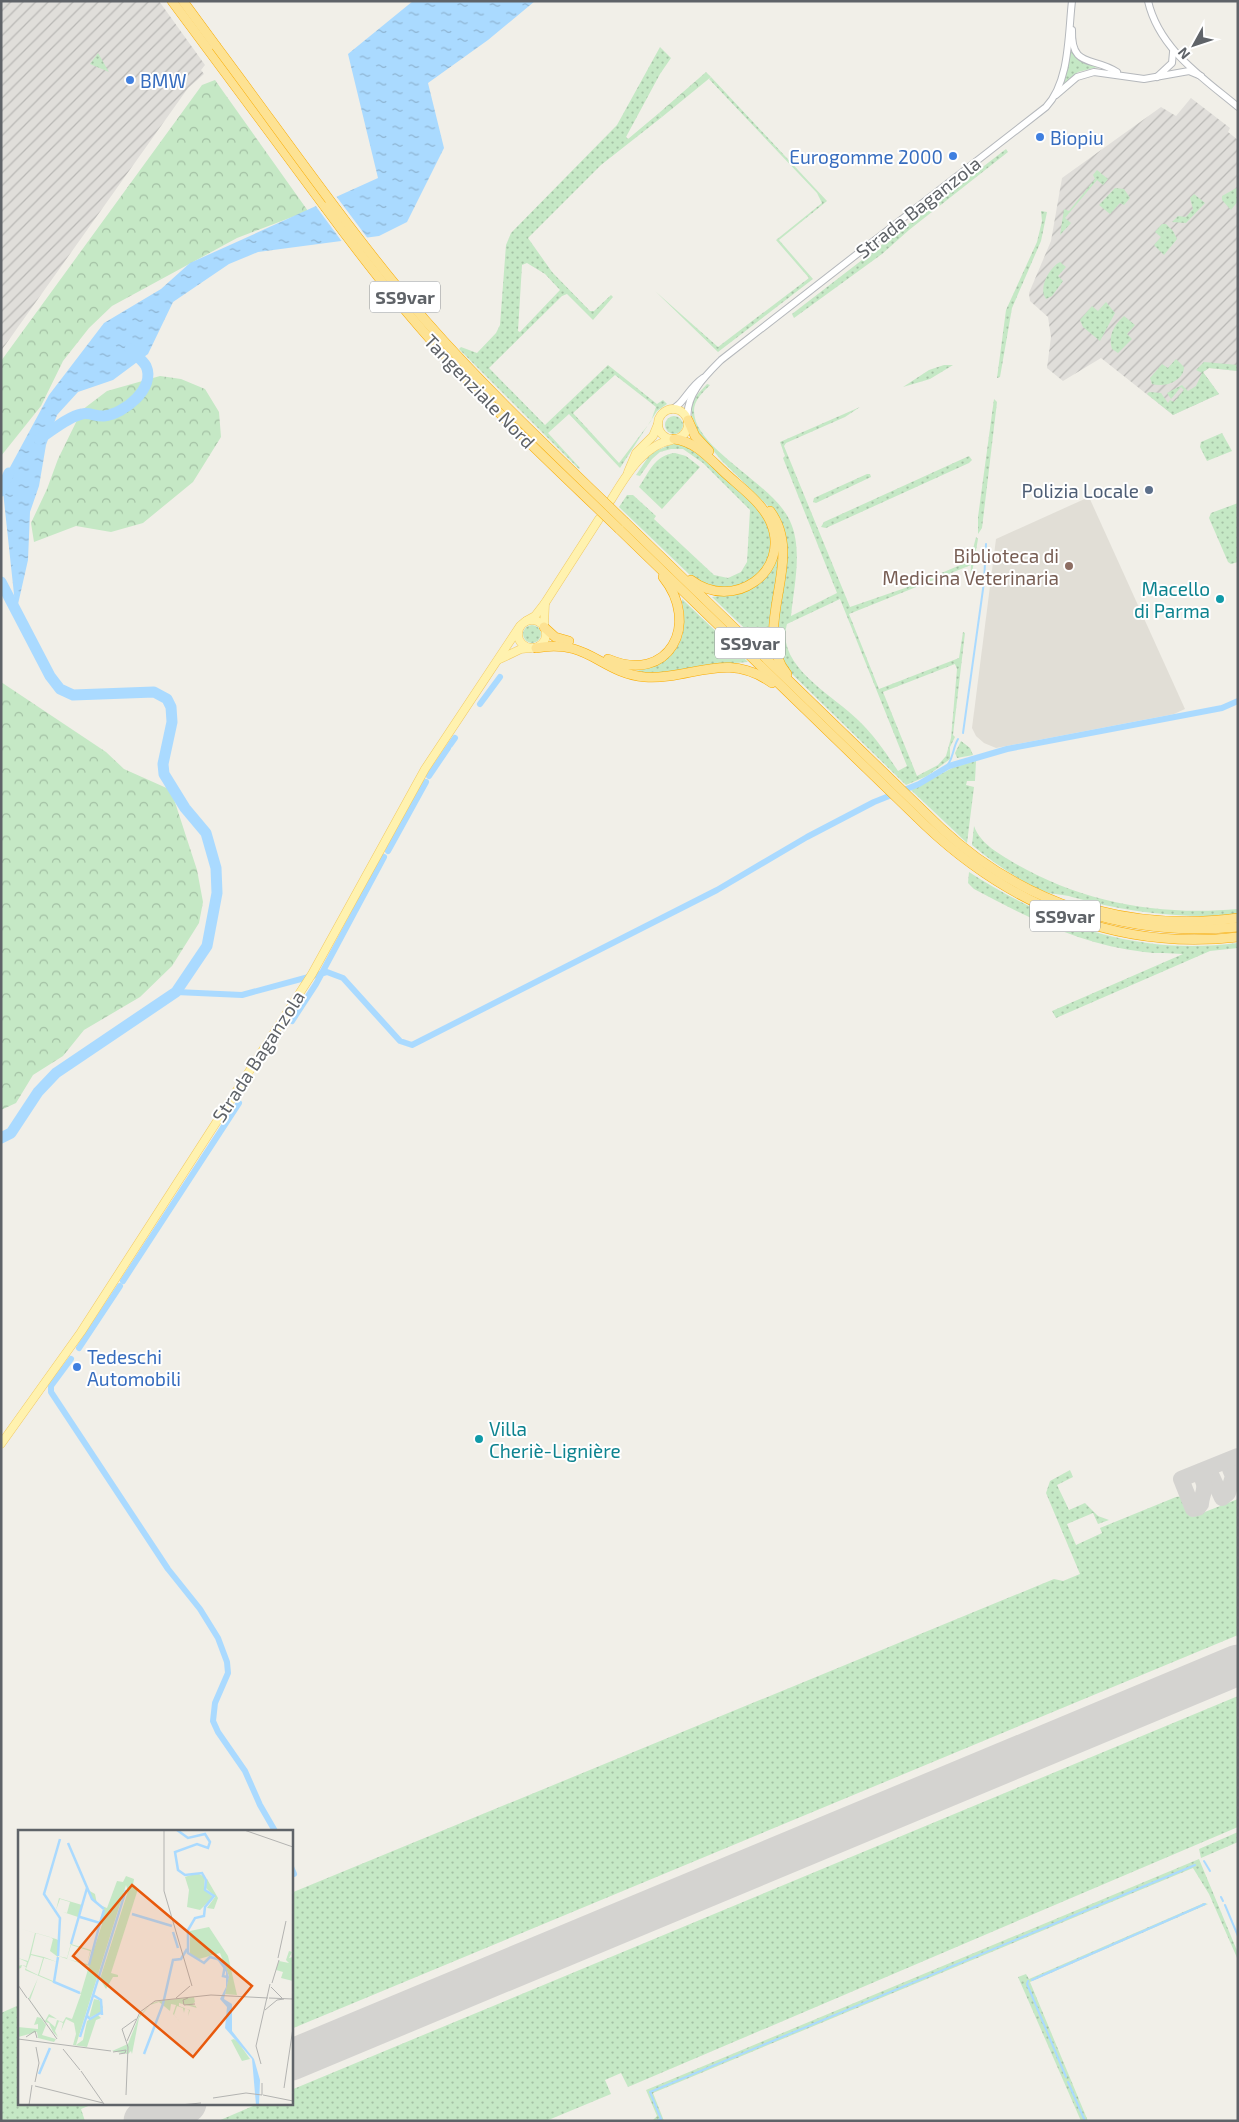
<svg xmlns="http://www.w3.org/2000/svg" width="1239" height="2122" font-family="'Exo 2',sans-serif">
<style>
.industrial{fill:url(#industrial-furrows)}
.education{fill:#e1ded6}
.grass{fill:url(#grass-dots);fill-rule:evenodd}
.forest{fill:url(#forest-crowns)}
.water{fill:url(#water-ripples)}
.pier{fill:#f1efe8}
.lines{fill:none;stroke-linecap:round;stroke-linejoin:round}
.stream{stroke:#aadaff;stroke-width:2}
.canal{stroke:#aadaff;stroke-width:6}
.river{stroke:#aadaff;stroke-width:11}
.taxiway{stroke:#d4d3d0;stroke-width:16}
.runway{stroke:#d4d3d0;stroke-width:41}
.minor-casing{stroke:#b5b8bc;stroke-width:8}
.major-casing{stroke:#f2c960;stroke-width:9}
.highway-casing{stroke:#f9ab00;stroke-width:10}
.minor{stroke:#fff;stroke-width:6}
.major{stroke:#fff2af;stroke-width:8}
.highway{stroke:#fde293;stroke-width:9}
.highway-bridge-casing{stroke:#f9ab00;stroke-width:10;stroke-linecap:butt}
.highway-bridge{stroke:#fde293;stroke-width:9}
.shop-dot{fill:#3f7fe0;stroke:#fff;stroke-width:2}
.service-dot{fill:#5c6f8a;stroke:#fff;stroke-width:2}
.education-dot{fill:#8d6e63;stroke:#fff;stroke-width:2}
.culture-dot{fill:#0f9aa8;stroke:#fff;stroke-width:2}
.labels{text-anchor:middle;dominant-baseline:central;stroke-width:4;stroke-linejoin:round;paint-order:stroke}
.shield{fill:#fff;stroke:#8f9295;stroke-width:1}
.shield-label{font-size:18px;font-weight:bold;fill:#5f6368}
.shop-label{font-size:19px;fill:#366cbe;stroke:#fff;text-anchor:start}
.street-label{font-size:19px;fill:#5f6368;stroke:#fff}
.service-label{font-size:19px;fill:#4e5e75;stroke:#fff;text-anchor:end}
.education-label{font-size:19px;fill:#785e54;stroke:#fff;text-anchor:end}
.culture-label{font-size:19px;fill:#0d838f;stroke:#fff;text-anchor:end}
.inset-river{fill:none;stroke:#aadaff;stroke-width:2.5}
.inset-road{fill:none;stroke:#b3b3b1;stroke-width:1}
.view{fill:#e8590c;fill-opacity:0.15;stroke:#e8590c;stroke-width:2.5}
.inset-edge{fill:none;stroke:#5f6368;stroke-width:2.5}
</style>
<defs>
<pattern id="industrial-furrows" width="10" height="10" patternUnits="userSpaceOnUse" patternTransform="scale(1.25)"><rect width="10" height="10" fill="#e0deda"/><path d="M-1 1l2-2M0 10L10 0M9 11l2-2" fill="none" stroke="#b9b8b5"/></pattern>
<pattern id="grass-dots" width="8" height="8" patternUnits="userSpaceOnUse" patternTransform="scale(1.25)"><rect width="8" height="8" fill="#c5e8c5"/><path d="M2 2h.1M6 6h.1" fill="none" stroke="#a3c0a4" stroke-width="1.8" stroke-linecap="round"/></pattern>
<pattern id="forest-crowns" width="20" height="18" patternUnits="userSpaceOnUse" patternTransform="scale(1.25)"><rect width="20" height="18" fill="#c5e8c5"/><path d="M2 6a3 3 0 1 1 6 0M12 15a3 3 0 1 1 6 0" fill="none" stroke="#a3c0a4"/></pattern>
<pattern id="water-ripples" width="26" height="14" patternUnits="userSpaceOnUse" patternTransform="scale(1.25)"><rect width="26" height="14" fill="#aadaff"/><path d="M2 4q2-2 4 0t4 0M15 11q2-2 4 0t4 0" fill="none" stroke="#8eb4d2"/></pattern>
</defs>
<rect width="100%" height="100%" fill="#f1efe8"/>
<g class="industrial">
<path d="M1,1H159L205,65L201,70L204,74L188,88L1,351Z"/>
<path d="M1191,98L1230,128L1228,132L1238,140V371L1209,368L1203,372L1219,394L1173,415L1101,358L1063,381L1047,368L1051,337L1048,317L1030,301L1029,293L1051,241L1062,178L1161,107L1176,116Z"/>
</g>
<path class="education" d="M1089,497L1185,709L1174,714L996,748L984,743L976,736L972,728L996,539Z"/>
<g class="grass">
<path d="M660,47L671,58L660,74L626,137L628,139L659,113L662,117L601,165L528,238L552,272L590,311H594L611,295L613,297L593,320L567,294L562,296L489,368L545,425L608,365L657,404L663,400L667,404L657,411L620,468L569,414L548,433L580,468L579,469L459,349L461,347L477,353L496,333L500,325L506,245L511,233L617,125ZM527,263L545,274L560,290L520,332L518,331L522,265ZM615,375L656,407L651,421L619,463L573,413Z"/>
<path d="M1070,47L1079,60L1098,67L1078,72L1063,85Z"/>
<path d="M98,53L109,72L90,64Z"/>
<path d="M711,77L827,201L779,240L813,279L718,352L655,291L718,347L809,278L776,240L822,203L817,193L709,79Z"/>
<path d="M1006,149L1008,152L909,230L882,254L794,318L792,314Z"/>
<path d="M1097,170L1108,179L1103,185L1097,180L1065,218L1071,223L1060,235L1064,209L1069,211L1095,179L1093,175Z"/>
<path d="M1238,187V201L1231,210L1222,200V196Z"/>
<path d="M1115,188L1124,189L1130,198L1124,205L1120,203L1110,214L1099,205Z"/>
<path d="M1194,194L1205,203L1186,223L1172,222L1178,216L1186,217L1193,209L1190,198Z"/>
<path d="M1041,211L1047,212L1041,241L1012,308L1000,377L997,378L1006,310L1037,242L1042,221Z"/>
<path d="M1162,224H1166L1173,231L1177,239L1164,255L1154,245L1161,237L1155,232Z"/>
<path d="M1060,262L1066,267L1058,276L1063,281L1052,296L1046,299C1038,288 1049,268 1060,262Z"/>
<path d="M1106,302L1115,313L1100,341L1083,327L1080,320L1092,306L1098,311Z"/>
<path d="M1124,316L1135,325L1127,334L1132,339L1118,353L1112,349C1108,335 1114,325 1124,316Z"/>
<path d="M1176,359L1184,367C1184,381 1164,388 1152,384L1150,378L1162,364L1168,368Z"/>
<path d="M1204,362L1238,365V371L1209,368L1203,372L1219,394L1173,415L1147,394L1149,392L1161,393L1168,403L1170,400L1174,402L1184,390L1181,387L1171,399L1167,393L1182,385L1188,391L1196,386L1202,373L1196,370Z"/>
<path d="M944,365H953L930,379L903,387L929,370Z"/>
<path d="M707,384L710,385C703,392 694,400 694,411C694,449 773,483 790,521C803,549 794,586 791,616L837,593L783,458L785,456L780,442L860,407L845,417L786,443L784,446L850,607L908,587L970,561L976,537L978,539L970,584L971,565L849,614L879,689L959,658L963,632L965,633L953,735L955,737L950,747V759L927,776L906,785L790,672L780,657L777,633L787,553L785,533L772,510L721,460L698,432L692,416V405L695,397ZM840,599L907,766L898,771C886,753 874,735 858,720C833,695 775,666 787,624ZM955,664L957,669L951,738L946,756L938,765L917,776L883,692Z"/>
<path d="M994,399L997,402L982,528L978,534V517Z"/>
<circle cx="674" cy="425" r="9"/>
<path d="M1222,433L1232,451L1207,461L1200,447L1201,442Z"/>
<path d="M672,444L686,445L710,463L762,512L771,533L770,554L760,573L739,587L716,589L693,578L619,507L627,495H633L656,516L654,519L714,575L728,578L741,572L747,562L750,510L703,463L683,449H671L660,452L652,459L640,476L636,475L651,453Z"/>
<path d="M675,453L686,456L700,467L662,509L639,487C649,473 654,455 675,453Z"/>
<path d="M969,456L972,460L969,463L826,528L821,527L824,522Z"/>
<path d="M867,474H870L871,477L816,503L813,502L814,498Z"/>
<path d="M1238,503V562L1231,564L1228,562L1209,518L1211,513Z"/>
<path d="M777,557H779L770,637L767,642L761,644L712,597L742,593Z"/>
<path d="M682,599L748,662L708,665L653,674L636,671C662,663 683,655 684,622C685,615 682,606 682,599Z"/>
<circle cx="532" cy="634" r="9"/>
<path d="M961,741L970,748L973,755L957,758L955,753Z"/>
<path d="M976,761L975,781H967L966,785L974,787L967,843L911,790L954,767Z"/>
<path d="M974,826C981,845 1000,854 1016,864C1084,903 1160,916 1238,909V915C1180,919 1127,912 1072,897C1064,894 1054,895 1046,892C1019,881 994,863 972,845Z"/>
<path d="M969,872C1053,926 1137,956 1238,943V948L1210,951L1056,1018L1052,1011L1183,954C1170,953 1157,954 1144,952C1083,945 1028,918 974,889L968,883Z"/>
<path d="M1070,1470L1073,1477L1057,1485L1069,1510L1085,1503L1098,1516L1109,1520L1098,1524L1093,1513L1067,1524L1076,1545L1102,1533L1100,1528L1176,1497L1183,1496L1192,1517L1238,1499V1635L291,2029V1893L1054,1579L1063,1581L1080,1574L1046,1493L1050,1481Z"/>
<path d="M1238,1696V1827L628,2087L621,2073L605,2080L611,2094L546,2121H218L260,2103H291V2090Z"/>
<path d="M1238,1832V1842L1201,1858L1199,1849Z"/>
<path d="M1199,1859L1238,1953V1960L1209,1894L1193,1868L653,2093L664,2121H652L657,2116L646,2090Z"/>
<path d="M1204,1903L1208,1904L1030,1982L1088,2121H1081L1018,1977L1026,1974L1029,1979Z"/>
<path d="M19,2005V2103H95L81,2109L85,2121H1V2013Z"/>
</g>
<g class="forest">
<path d="M706,72L711,77L662,117L659,113Z"/>
<path d="M215,80L308,211L237,238L112,306L89,328L63,361L41,406L1,456V361L202,85Z"/>
<path d="M160,376L181,379L205,389L219,412L221,437L193,482L143,523L111,532L76,526L34,542L31,523L47,489L58,459L82,410L107,391Z"/>
<path d="M1,682L106,752L124,769L171,790L197,870L203,902L199,923L172,966L140,997L84,1030L63,1056L33,1075L16,1103L1,1110Z"/>
</g>
<path class="water" d="M413,1H535L488,40L428,83L444,148L407,222L379,236L258,252L229,264L173,302L148,354L113,380L78,392L57,415L46,445L39,486L30,512L28,560L16,613L2,482L49,395L104,323L161,289L190,263L378,178L348,54Z"/>
<path class="pier" d="M336,196L369,240L343,243L315,205Z"/>
<g class="lines">
<g class="stream">
<path d="M963,733L984,582L986,544"/>
<path d="M945,768C954,760 952,749 958,739"/>
<path d="M1204,1861L1210,1871"/>
<path d="M1221,1897L1223,1901"/>
<path d="M1225,1905L1238,1936"/>
<path d="M1032,1980L1205,1904"/>
<path d="M1028,1981L1027,1984L1066,2077"/>
<path d="M1068,2082L1085,2121"/>
<path d="M661,2119L650,2092L1195,1865"/>
<path d="M657,2121L661,2119L662,2121"/>
</g>
<g class="canal">
<path d="M480,704L500,677"/>
<path d="M450,745L455,738"/>
<path d="M429,776L448,748"/>
<path d="M388,851L426,782"/>
<path d="M176,992L242,995L327,972L343,978L400,1041L412,1045L717,890L807,837L874,802L919,784L949,766L1007,749L1222,708L1238,701"/>
<path d="M292,1021L316,984L384,857"/>
<path d="M123,1281L239,1103"/>
<path d="M79,1348L120,1286"/>
<path d="M71,1359L51,1386V1392L168,1569L200,1609L218,1638L227,1662L228,1673L215,1703L213,1721L218,1732L245,1771L260,1805L275,1831"/>
<path d="M291,1867L294,1874"/>
</g>
<g class="river">
<path d="M39,439C52,431 67,417 82,414C90,412 96,417 104,416C124,414 156,388 146,366C142,359 135,355 130,349"/>
<path d="M1,491L9,473"/>
<path d="M1,582L50,676L60,689L73,695L154,692L167,699L171,707L172,722L163,764L164,774L185,808L206,833L216,868L217,893L207,946L176,992L56,1073L38,1092L11,1133L1,1138"/>
</g>
<g class="taxiway">
<path d="M1209,1470L1222,1498L1228,1493L1233,1476L1230,1469"/>
<path d="M1203,1481C1207,1489 1201,1496 1201,1504L1198,1508L1193,1509L1181,1479L1238,1456"/>
<path d="M1221,1672L1232,1665L1238,1658"/>
</g>
<g class="runway">
<path d="M291,2060L1238,1665"/>
<path d="M144,2121L186,2103"/>
</g>
<defs>
<g id="minor">
<path d="M1148,1C1159,49 1202,77 1238,107"/>
<path d="M1072,30C1071,69 1093,56 1117,72"/>
<path d="M1157,77L1172,63L1173,52"/>
<path d="M1056,95L1077,77L1094,72L1144,79L1189,71L1201,76"/>
<path d="M670,410C683,406 688,388 703,378"/>
<path d="M688,420C684,396 706,375 721,360L1046,107C1070,81 1068,35 1072,1"/>
</g>
<g id="major">
<circle cx="673" cy="424" r="15"/>
<path d="M628,472L636,453L653,436L658,424"/>
<path d="M611,500C626,476 643,445 672,440"/>
<circle cx="532" cy="634" r="14"/>
<path d="M526,621L535,616L545,603L599,519"/>
<path d="M544,627L545,603"/>
<path d="M500,659L521,649L530,648"/>
<path d="M1,1444L81,1332L312,974L425,769L520,626"/>
</g>
<g id="highway">
<path d="M172,1L325,207"/>
<path d="M183,1L216,46"/>
<path d="M688,420L695,436L709,451"/>
<path d="M674,439C695,441 710,459 724,472C740,487 762,502 771,523C791,572 733,612 691,580"/>
<path d="M770,511C807,561 749,627 787,674"/>
<path d="M625,522L941,828C1021,903 1128,938 1238,927"/>
<path d="M619,529L926,826C1012,907 1119,951 1238,937"/>
<path d="M544,627L555,637L569,641"/>
<path d="M536,648C589,638 600,673 645,677C692,680 726,650 772,683"/>
<path d="M608,659C669,685 701,624 663,577"/>
<path d="M1096,910C1142,922 1192,924 1238,918"/>
</g>
</defs>
<use href="#minor" class="minor-casing"/>
<use href="#major" class="major-casing"/>
<use href="#highway" class="highway-casing"/>
<use href="#minor" class="minor"/>
<use href="#major" class="major"/>
<use href="#highway" class="highway"/>
<defs>
<g id="highway-bridge">
<path d="M216,46C285,138 350,233 425,320C488,392 557,456 625,522"/>
<path d="M325,207C361,256 398,304 439,349C495,412 558,470 619,529"/>
</g>
</defs>
<use href="#highway-bridge" class="highway-bridge-casing"/>
<use href="#highway-bridge" class="highway-bridge"/>
</g>
<g class="shop-dot">
<circle cx="130" cy="80" r="5"/>
<circle cx="1040" cy="137" r="5"/>
<circle cx="953" cy="156" r="5"/>
<circle cx="77" cy="1367" r="5"/>
</g>
<circle class="service-dot" cx="1149" cy="490" r="5"/>
<circle class="education-dot" cx="1069" cy="566" r="5"/>
<g class="culture-dot">
<circle cx="1220" cy="599" r="5"/>
<circle cx="479" cy="1439" r="5"/>
</g>
<g class="labels">
<g class="shield">
<rect x="370" y="281.5" width="70" height="31" rx="4"/>
<rect x="715" y="627.5" width="70" height="31" rx="4"/>
<rect x="1030" y="900.5" width="70" height="31" rx="4"/>
</g>
<g class="shield-label">
<text x="405" y="297">SS9var</text>
<text x="750" y="643">SS9var</text>
<text x="1065" y="916">SS9var</text>
</g>
<g class="shop-label">
<text x="140" y="80">BMW</text>
<text x="1050" y="137">Biopiu</text>
<text x="943" y="156" text-anchor="end">Eurogomme 2000</text>
<text x="87" y="1356">Tedeschi<tspan x="87" dy="22">Automobili</tspan></text>
</g>
<g class="street-label">
<text transform="translate(918 207) rotate(-38)">Strada Baganzola</text>
<text transform="translate(480 391) rotate(46)">Tangenziale Nord</text>
<text transform="translate(258 1056) rotate(-57)">Strada Baganzola</text>
</g>
<g class="service-label">
<text x="1139" y="490">Polizia Locale</text>
</g>
<g class="education-label">
<text x="1059" y="555">Biblioteca di<tspan x="1059" dy="22">Medicina Veterinaria</tspan></text>
</g>
<g class="culture-label">
<text x="1210" y="588">Macello<tspan x="1210" dy="22">di Parma</tspan></text>
<text x="489" y="1428" text-anchor="start">Villa<tspan x="489" dy="22">Cheriè-Lignière</tspan></text>
</g>
</g>
<g transform="translate(18 1830)">
<rect width="275" height="275" fill="#f1efe8"/>
<path d="M108,46L116,49L115,55L120,59L93,143L100,145V147H95L88,159L82,149L110,61L108,55L58,215L65,210L69,191L80,185L83,188L78,190L69,217L55,215L58,204L56,193L48,189L43,201L45,193L41,191L37,201L40,207L35,202L31,193L27,192L12,170L11,168L20,148L12,170L27,191L31,184L39,189L31,187L29,190L37,197L39,190L45,192L48,187L54,189L63,164L7,140L8,137L4,135L3,138L0,139V136L4,135L8,136L9,132L0,128L10,131L17,103L0,98L38,109L40,110V127L32,121L35,109L32,107L26,127L39,132L26,128L21,145L63,163L71,136L40,126L49,128L60,87L45,82L49,83L52,72L42,69L38,80L41,68L44,69L50,48L44,69L64,75L68,59L61,87L81,93L86,78L79,74L71,64L70,60L77,64L79,74L89,78L99,51L105,52ZM61,87L84,94L71,135L69,134L73,120L53,114ZM18,103L32,107L26,127L13,124ZM53,115L72,121L69,134L49,129ZM13,125L25,128L20,145L8,139ZM176,167L177,172L174,175L178,176V177L179,178L161,173V176L172,180L170,186L171,180L167,178L166,183L165,178L162,190L165,178L159,176L156,185L164,194L155,184L158,175L153,174L152,181L141,172L132,175L121,188L114,224L113,221L110,224V217L109,224L94,221L110,214L121,186L134,173L142,171ZM76,169L81,170L85,177L83,182L71,188ZM19,187L23,188L28,195L24,205L38,209L36,212L20,208L19,202L0,207V197L20,199V194L16,195Z" fill="#c5e8c5" fill-rule="evenodd"/>
<path d="M179,43L187,47L186,59L195,67L182,80L169,77L171,60L167,47ZM189,49L200,68L196,79L189,78L197,67L187,57ZM191,97L210,126L219,165L207,164L211,146L202,123L181,129L172,124V101Z" fill="#c5e8c5"/>
<path d="M271,121L274,122L271,128L275,127V151L263,148L265,142L258,140L261,131L271,133L268,130ZM216,209L220,212L232,229L224,231L213,210Z" fill="#c5e8c5"/>
<path d="M198,128L207,134L211,147L206,169L214,174V201L236,229L242,250L241,275H238L234,229L207,198L209,177L202,169L208,157V142Z" fill="#aadaff"/>
<path class="inset-river" d="M159,0L170,8L187,4L192,12L190,18L179,14L157,22L160,40L167,45L184,43L188,50L187,60L196,66L187,77L186,86L177,88L170,100V123L186,133L192,127L203,130L207,136L205,146L209,147M50,13L74,69L86,79M114,84L154,96M62,87L82,93L86,80M155,102L160,118M53,114L69,58M40,126L42,88L26,64L42,9M40,127L36,152L62,163M71,135L82,93M75,165L83,170L84,185M69,186L72,189L84,182M62,207L108,60M126,224L145,174L155,130L163,129L169,119M21,244L32,218"/>
<path class="inset-road" d="M146,0V61L174,156M226,0L275,17M260,128L268,91M254,153L261,130M0,155L9,168M253,157L264,168M10,168L39,209M158,168L172,156M170,168L165,170L166,175L177,174M251,168L275,169M247,180L259,170L266,169M8,207L17,201L19,208M0,209L93,221M109,211L122,182L137,171L193,165L250,168M238,216L252,154M238,216L243,234M45,219L62,240M95,222L108,220L107,223L101,224M63,241L86,274M17,252L21,233L18,217M17,256L61,267M266,258L275,198M108,265L110,217L104,199L118,189M245,265L275,271M61,267L85,273M195,268L228,263L244,265V253M11,275L14,255M162,275L183,273"/>
<path class="view" d="M114,55L234,156L175,227L55,126Z"/>
<rect width="275" height="275" class="inset-edge"/>
</g>
<rect width="1239" height="2122" fill="none" stroke="#5f6368" stroke-width="5"/>
<g transform="translate(1194 45) rotate(230)" stroke="#ffffff" stroke-width="4" paint-order="stroke">
<path d="M0-4L9 19L0 12L-9 19Z" fill="#5f6368"/>
<text y="-8" font-size="14" font-weight="bold" text-anchor="middle" fill="#5f6368">N</text>
</g>
</svg>
